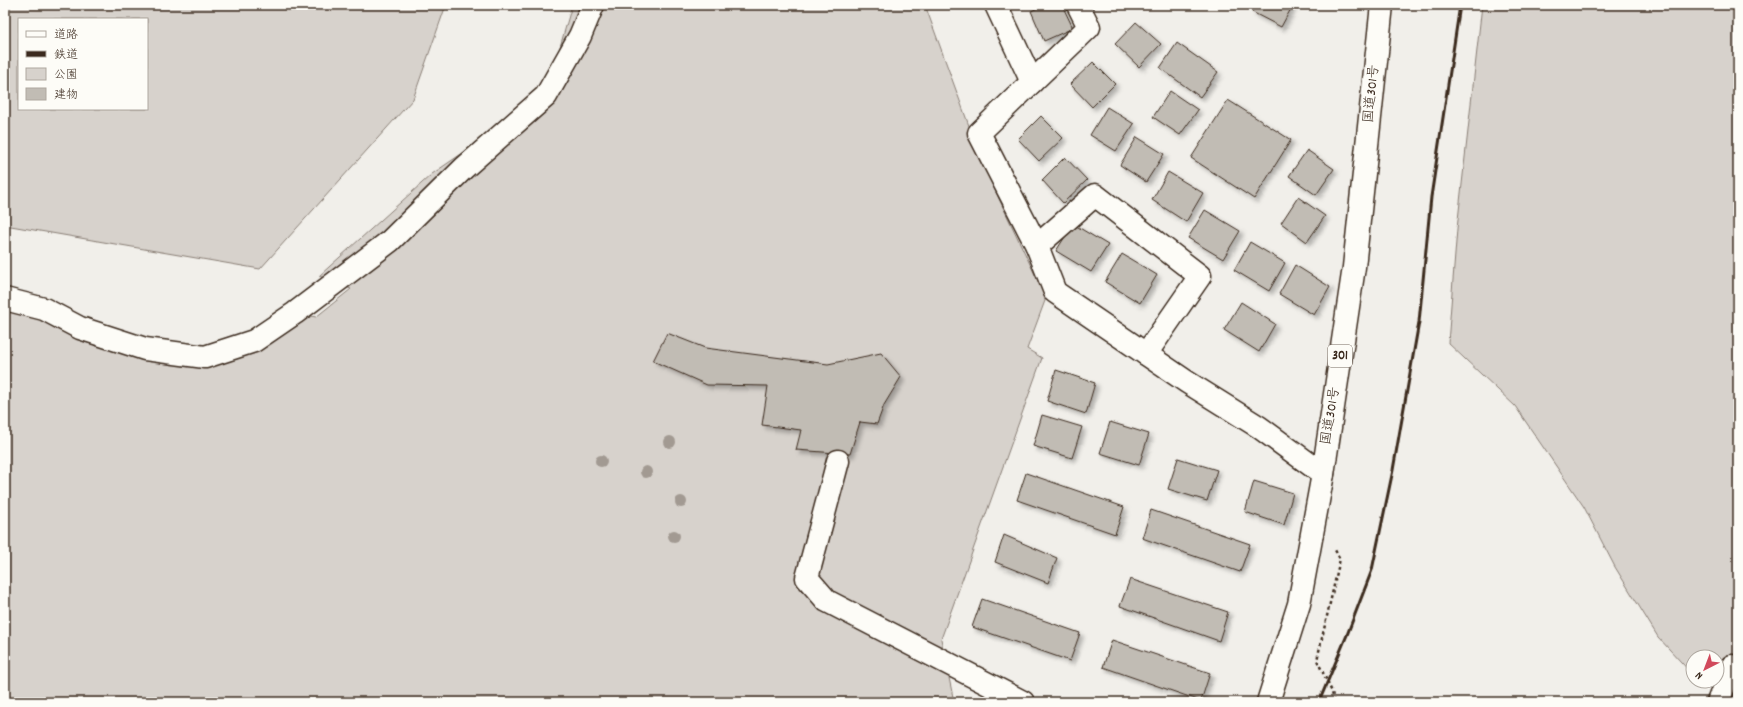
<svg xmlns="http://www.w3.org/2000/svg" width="1743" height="707" font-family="Dekko,'Klee One',sans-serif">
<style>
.green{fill:#d7d2cc;stroke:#897e75;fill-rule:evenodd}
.building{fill:#c1bcb4;stroke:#3b2a1e;filter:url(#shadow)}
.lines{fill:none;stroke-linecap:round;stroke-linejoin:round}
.street-casing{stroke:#3b2a1e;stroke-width:25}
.highway-casing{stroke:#3b2a1e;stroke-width:25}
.path{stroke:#3b2a1e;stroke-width:2.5;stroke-dasharray:3 3;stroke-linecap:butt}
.street{stroke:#fdfcf7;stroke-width:22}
.highway{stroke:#fdfcf7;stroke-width:22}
.rail{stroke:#3b2a1e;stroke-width:3}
.tree{fill:#a29a92}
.labels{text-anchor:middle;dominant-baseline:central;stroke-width:3;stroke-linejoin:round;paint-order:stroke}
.shield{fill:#fdfcf7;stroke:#75695f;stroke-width:1}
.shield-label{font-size:13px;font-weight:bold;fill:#3b2a1e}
.street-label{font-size:14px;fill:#3b2a1e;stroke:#fdfcf7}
</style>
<defs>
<filter id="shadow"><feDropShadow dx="3.5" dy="3.5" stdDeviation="2" flood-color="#0004"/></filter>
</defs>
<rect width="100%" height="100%" fill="#f1efea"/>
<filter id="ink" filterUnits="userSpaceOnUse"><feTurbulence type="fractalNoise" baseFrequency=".025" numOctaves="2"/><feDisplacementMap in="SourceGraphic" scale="8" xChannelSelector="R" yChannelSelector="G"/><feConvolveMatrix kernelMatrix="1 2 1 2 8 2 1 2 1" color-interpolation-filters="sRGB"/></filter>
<g filter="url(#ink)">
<g class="green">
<path d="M5,5H446L413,99L260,269L5,225ZM19,19H147V109H19Z"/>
<path d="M572,5H925L984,167L1046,298L1027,349L1042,358L941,639L954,702H5V304L186,366L295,313L316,317L351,289L319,276L432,174L546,96Z"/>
<path d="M1482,5H1738V702L1698,681H1717V657H1693V675L1658,637L1615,567L1584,507L1515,406L1448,343L1457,229Z"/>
</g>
<g class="building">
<path d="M1045,5H1062L1073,28L1044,41L1031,11Z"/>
<path d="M1256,5H1293L1281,27L1252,12Z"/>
<path d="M1136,22L1161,44L1139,67L1115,44Z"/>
<path d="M1177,43L1218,72L1200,97L1160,68Z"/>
<path d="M1093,62L1115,84L1092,107L1070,84Z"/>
<path d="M1170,91L1198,110L1180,135L1153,117Z"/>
<path d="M1228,100L1291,140L1254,199L1191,158Z"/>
<path d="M1107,107L1134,124L1116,151L1090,135Z"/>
<path d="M1041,116L1063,138L1039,161L1018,139Z"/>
<path d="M1137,137L1164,154L1146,182L1120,165Z"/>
<path d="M1307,150L1334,169L1316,195L1289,176Z"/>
<path d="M1065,157L1087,180L1063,203L1042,180Z"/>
<path d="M1168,172L1203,193L1186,222L1152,200Z"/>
<path d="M1298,197L1325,216L1307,242L1281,223Z"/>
<path d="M1205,210L1240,231L1223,259L1188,238Z"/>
<path d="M1073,224L1108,245L1091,272L1056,251Z"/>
<path d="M1250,242L1285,263L1269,291L1234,270Z"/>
<path d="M1122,254L1157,275L1140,303L1105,282Z"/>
<path d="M1295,265L1330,287L1314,315L1279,294Z"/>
<path d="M1241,302L1275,324L1259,352L1224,330Z"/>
<path d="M667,333L705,348L828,364L881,353L901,377L884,405L877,424L860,422L850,454L796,450L801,430L762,425L768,386L707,385L653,361Z"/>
<path d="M1056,370L1095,383L1086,414L1047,401Z"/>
<path d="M1042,415L1082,427L1072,458L1033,446Z"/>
<path d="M1110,422L1149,434L1139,465L1100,453Z"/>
<path d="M1178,458L1217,470L1207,501L1168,489Z"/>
<path d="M1026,473L1124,507L1115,534L1017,500Z"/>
<path d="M1254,481L1293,493L1284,525L1245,512Z"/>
<path d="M1151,510L1250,544L1240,572L1142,538Z"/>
<path d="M1004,535L1057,558L1048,583L995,562Z"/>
<path d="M1130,579L1228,612L1219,641L1120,606Z"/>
<path d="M982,599L1080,633L1070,661L972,627Z"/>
<path d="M1112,640L1210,673L1201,701L1103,667Z"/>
</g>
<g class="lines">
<defs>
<g id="street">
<path d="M996,5L1032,82"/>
<path d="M1078,5L1089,27L979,133L1037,246L1055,292L1187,382L1259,427L1323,474"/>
<path d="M1037,246L1095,195L1200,276L1146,354"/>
<path d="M5,299L44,309L80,328L145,349L205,357L254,341L295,313L390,241L464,168L546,96L580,36L593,5"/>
<path d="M838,461L807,578L827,601L1023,702"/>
<path d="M1718,702L1732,666"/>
</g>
<path id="highway" d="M1268,702L1299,604L1323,474L1354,267L1382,5"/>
</defs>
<use href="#street" class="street-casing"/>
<use href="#highway" class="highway-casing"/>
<path class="path" d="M1334,702L1332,692L1317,660L1340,559L1335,550"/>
<use href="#street" class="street"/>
<use href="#highway" class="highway"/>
<path class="rail" d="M1319,702L1347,635L1372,570L1393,470L1419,322L1431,197L1460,5"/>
</g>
<g class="tree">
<circle cx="670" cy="442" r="6"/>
<circle cx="601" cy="461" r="6"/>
<circle cx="646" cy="472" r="6"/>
<circle cx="681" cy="502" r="6"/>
<circle cx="674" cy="536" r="6"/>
</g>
</g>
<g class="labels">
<rect class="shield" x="1328" y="345" width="24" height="22" rx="3"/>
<g class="shield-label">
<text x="1340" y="356">301</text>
</g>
<g class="street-label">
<text transform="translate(1372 94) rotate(-84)">国道301号</text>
<text transform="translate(1331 416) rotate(-81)">国道301号</text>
</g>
</g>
<rect width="1743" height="707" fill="none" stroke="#fdfcf7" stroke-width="20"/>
<rect x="10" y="10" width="1723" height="687" fill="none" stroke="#3b2a1e" stroke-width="1.5" filter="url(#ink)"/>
<rect x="18" y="18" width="130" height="92" fill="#fdfcf7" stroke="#afa8a0"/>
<rect x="26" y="31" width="20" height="6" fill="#fdfcf7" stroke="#afa8a0"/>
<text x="54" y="38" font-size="12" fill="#3b2a1e">道路</text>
<rect x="26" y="51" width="20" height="6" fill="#3b2a1e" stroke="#afa8a0"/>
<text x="54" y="58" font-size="12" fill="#3b2a1e">鉄道</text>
<rect x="26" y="68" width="20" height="12" fill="#d7d2cc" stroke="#afa8a0"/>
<text x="54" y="78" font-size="12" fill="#3b2a1e">公園</text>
<rect x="26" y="88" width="20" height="12" fill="#c1bcb4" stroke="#afa8a0"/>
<text x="54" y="98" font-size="12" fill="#3b2a1e">建物</text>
<g transform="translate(1705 669) rotate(222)"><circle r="19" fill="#fdfcf7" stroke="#afa8a0"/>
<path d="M0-3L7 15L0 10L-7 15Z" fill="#d1495b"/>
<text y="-6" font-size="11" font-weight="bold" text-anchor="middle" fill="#3b2a1e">N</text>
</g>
</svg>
